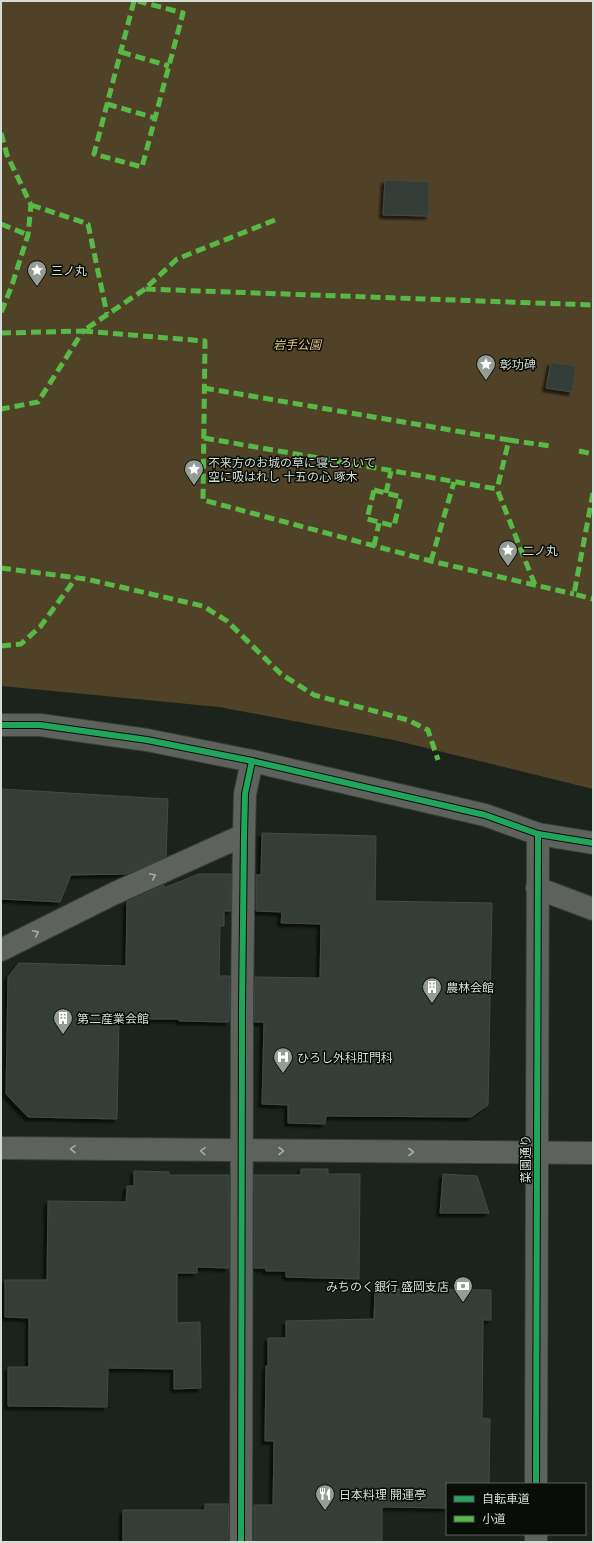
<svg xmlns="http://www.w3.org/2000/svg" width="594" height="1543" font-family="'PT Serif','Noto Sans JP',serif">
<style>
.green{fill:#504226}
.building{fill:#353c38;stroke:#434a46;filter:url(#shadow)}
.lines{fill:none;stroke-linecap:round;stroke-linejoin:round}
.street-casing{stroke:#383e38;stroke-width:24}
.secondary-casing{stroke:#383e38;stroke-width:24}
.street{stroke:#5d625d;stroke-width:22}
.secondary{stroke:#5d625d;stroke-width:22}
.quiet{stroke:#58b947;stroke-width:5;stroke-dasharray:10 5;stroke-linecap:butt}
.cycleway-casing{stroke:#080d08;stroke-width:8}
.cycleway{stroke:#20a55d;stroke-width:6}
.oneway{stroke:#a4aca5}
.labels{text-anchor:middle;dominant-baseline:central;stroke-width:3;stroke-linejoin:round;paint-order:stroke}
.poi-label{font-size:12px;fill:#d4ddd5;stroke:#080d08;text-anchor:start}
.park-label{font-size:12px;font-style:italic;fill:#e2c287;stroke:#080d08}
.street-label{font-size:12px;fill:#d4ddd5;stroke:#080d08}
</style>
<defs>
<filter id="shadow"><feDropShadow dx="-3.5" dy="3.5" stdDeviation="1" flood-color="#0009"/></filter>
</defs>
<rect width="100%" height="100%" fill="#1c231d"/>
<path class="green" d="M1,1H593V789L394,740L219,707L1,686Z"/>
<g class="building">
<path d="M385,180L429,182V216L383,215Z"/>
<path d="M551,362L576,366L572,392L546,388Z"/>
<path d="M1,789L168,799L166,857L126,874L71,875L60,902L1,899Z"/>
<path d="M262,833L376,836L375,901L492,903L488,1105L471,1117L326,1116L325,1124L288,1123V1105L262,1104L264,1022H254L255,977L320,978L321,924L281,923L282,912L256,911V875H261Z"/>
<path d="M199,874H231V911H224V926H220L219,976H230L229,1022L179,1021V1019H119L117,1119L28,1117L6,1094L8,977L19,963L126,966L127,902L164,885V888Z"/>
<path d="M301,1169H328V1174H360L359,1279L286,1277V1271H266V1268H254V1175H301Z"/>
<path d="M134,1171L169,1172V1175H229V1268L197,1267V1273H177V1323L200,1322L201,1388L174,1389V1369L108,1368L107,1407L8,1406V1367H29V1318L5,1317V1280H47L48,1201L126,1202L127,1186H134Z"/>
<path d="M443,1174L477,1176L489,1213H440Z"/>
<path d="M375,1289L491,1290V1320H483L482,1418L490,1419L489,1484H447V1508L382,1507V1542H254V1505H273L274,1441H265L266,1366H268V1338H286V1321L374,1319Z"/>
<path d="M205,1504H229L228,1542H123V1510H205Z"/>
</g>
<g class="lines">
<defs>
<g id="street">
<path d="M537,888L593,909"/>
<path d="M1,950L113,894L244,835"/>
<path d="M1,1148L593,1153"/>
<path d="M241,1542L242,1006L244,835L245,794L252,761"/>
</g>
<g id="secondary">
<path d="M1,725H40L147,740L252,761L485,815L538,834L593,843"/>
<path d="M536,1484L538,834"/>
<path d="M536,1542V1534"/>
</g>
</defs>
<use href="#street" class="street-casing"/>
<use href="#secondary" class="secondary-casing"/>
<use href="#street" class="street"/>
<use href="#secondary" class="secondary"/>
<g class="quiet">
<path d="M134,1L94,154L142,167L183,13L138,1"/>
<path d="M121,52L169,66"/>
<path d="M107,104L155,118"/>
<path d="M1,133L7,155L31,205L28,235L12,285L1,313"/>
<path d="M31,205L88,224L107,314"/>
<path d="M275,220L177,259L145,289L593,305"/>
<path d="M1,224L28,235"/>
<path d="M145,289L83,331L205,341L203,500L431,561L574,594"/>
<path d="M1,333L83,331L38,402L1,409"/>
<path d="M204,388L509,440L497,489"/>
<path d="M204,438L497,489L535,585"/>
<path d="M509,440L550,446"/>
<path d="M579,451L593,454"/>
<path d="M374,490L401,497L394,526L367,519Z"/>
<path d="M386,493L391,471"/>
<path d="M593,493L574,594L593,599"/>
<path d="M374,546L379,523"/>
<path d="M431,561L454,482"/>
<path d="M1,568L86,579L203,606L227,621L281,674L314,695L408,720L428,730L438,760"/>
<path d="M1,646L21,644L40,627L76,578"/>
</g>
<defs>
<g id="cycleway">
<path d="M1,725H40L147,740L252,761L485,815L538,834L593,843"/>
<path d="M536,1484L538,834"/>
<path d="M241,1542L242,1006L244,835L245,794L252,761"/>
</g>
</defs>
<use href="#cycleway" class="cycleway-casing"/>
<use href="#cycleway" class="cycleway"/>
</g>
<defs><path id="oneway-chevron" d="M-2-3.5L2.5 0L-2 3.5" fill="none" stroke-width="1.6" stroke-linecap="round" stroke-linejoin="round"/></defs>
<g class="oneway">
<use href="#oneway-chevron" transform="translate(153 876) rotate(-25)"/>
<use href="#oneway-chevron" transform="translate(36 933) rotate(-26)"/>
<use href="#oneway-chevron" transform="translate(73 1149) rotate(-179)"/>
<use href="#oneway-chevron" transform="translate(203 1151) rotate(-179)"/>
<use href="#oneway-chevron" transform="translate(281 1151)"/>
<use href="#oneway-chevron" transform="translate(411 1152)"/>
</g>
<defs>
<symbol id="sight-pin" viewBox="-11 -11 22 30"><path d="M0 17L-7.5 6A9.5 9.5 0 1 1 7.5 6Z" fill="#949c95" stroke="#080d08"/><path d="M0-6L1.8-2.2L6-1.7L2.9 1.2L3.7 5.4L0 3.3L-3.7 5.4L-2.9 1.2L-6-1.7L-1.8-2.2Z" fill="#fff"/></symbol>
<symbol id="building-pin" viewBox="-11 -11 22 30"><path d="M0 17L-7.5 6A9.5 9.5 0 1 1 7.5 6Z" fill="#949c95" stroke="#080d08"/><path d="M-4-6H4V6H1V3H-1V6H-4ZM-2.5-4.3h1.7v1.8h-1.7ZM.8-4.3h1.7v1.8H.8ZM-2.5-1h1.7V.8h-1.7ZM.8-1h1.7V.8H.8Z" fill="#fff"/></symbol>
<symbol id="hospital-pin" viewBox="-11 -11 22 30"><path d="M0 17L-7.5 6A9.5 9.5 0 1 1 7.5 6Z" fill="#949c95" stroke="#080d08"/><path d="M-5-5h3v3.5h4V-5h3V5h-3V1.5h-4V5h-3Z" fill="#fff"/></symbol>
<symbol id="bank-pin" viewBox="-11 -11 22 30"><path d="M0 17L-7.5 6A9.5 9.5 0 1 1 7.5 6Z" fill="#949c95" stroke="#080d08"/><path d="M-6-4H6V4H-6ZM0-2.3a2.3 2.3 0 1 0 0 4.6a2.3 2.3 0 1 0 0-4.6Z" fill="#fff"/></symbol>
<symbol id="restaurant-pin" viewBox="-11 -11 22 30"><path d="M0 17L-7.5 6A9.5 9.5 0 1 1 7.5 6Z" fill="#949c95" stroke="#080d08"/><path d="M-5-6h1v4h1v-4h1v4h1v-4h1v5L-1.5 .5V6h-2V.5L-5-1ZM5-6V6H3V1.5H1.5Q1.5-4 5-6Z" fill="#fff"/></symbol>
</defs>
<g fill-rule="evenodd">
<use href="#sight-pin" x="26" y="259" width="22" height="30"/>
<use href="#sight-pin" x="475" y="353" width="22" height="30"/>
<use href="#sight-pin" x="183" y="458" width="22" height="30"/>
<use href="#sight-pin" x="497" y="539" width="22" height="30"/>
<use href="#building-pin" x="421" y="976" width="22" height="30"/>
<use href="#building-pin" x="52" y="1007" width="22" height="30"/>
<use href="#hospital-pin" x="272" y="1046" width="22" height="30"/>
<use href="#bank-pin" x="452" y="1275" width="22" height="30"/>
<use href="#restaurant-pin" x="314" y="1483" width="22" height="30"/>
</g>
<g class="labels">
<g class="poi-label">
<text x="51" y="270">三ノ丸</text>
<text x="500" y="364">彰功碑</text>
<text x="208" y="462">不来方のお城の草に寝ころいて<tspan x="208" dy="14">空に吸はれし 十五の心 啄木</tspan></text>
<text x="522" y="550">二ノ丸</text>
<text x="446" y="987">農林会館</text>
<text x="77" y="1018">第二産業会館</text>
<text x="297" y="1057">ひろし外科肛門科</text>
<text x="449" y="1286" text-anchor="end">みちのく銀行 盛岡支店</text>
<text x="339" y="1494">日本料理 開運亭</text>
</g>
<g class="park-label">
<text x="297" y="344">岩手公園</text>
</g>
<g class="street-label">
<text transform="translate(525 1159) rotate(-90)">菜園通り</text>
</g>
</g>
<rect width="594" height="1543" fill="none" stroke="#d4ddd5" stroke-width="4"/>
<rect x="446" y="1483" width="140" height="52" fill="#080d08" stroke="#5a605a"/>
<rect x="454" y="1496" width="20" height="6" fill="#20a55d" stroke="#5a605a"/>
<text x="482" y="1503" font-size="12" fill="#d4ddd5">自転車道</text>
<rect x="454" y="1516" width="20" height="6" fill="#58b947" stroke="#5a605a"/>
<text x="482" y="1523" font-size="12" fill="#d4ddd5">小道</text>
</svg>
